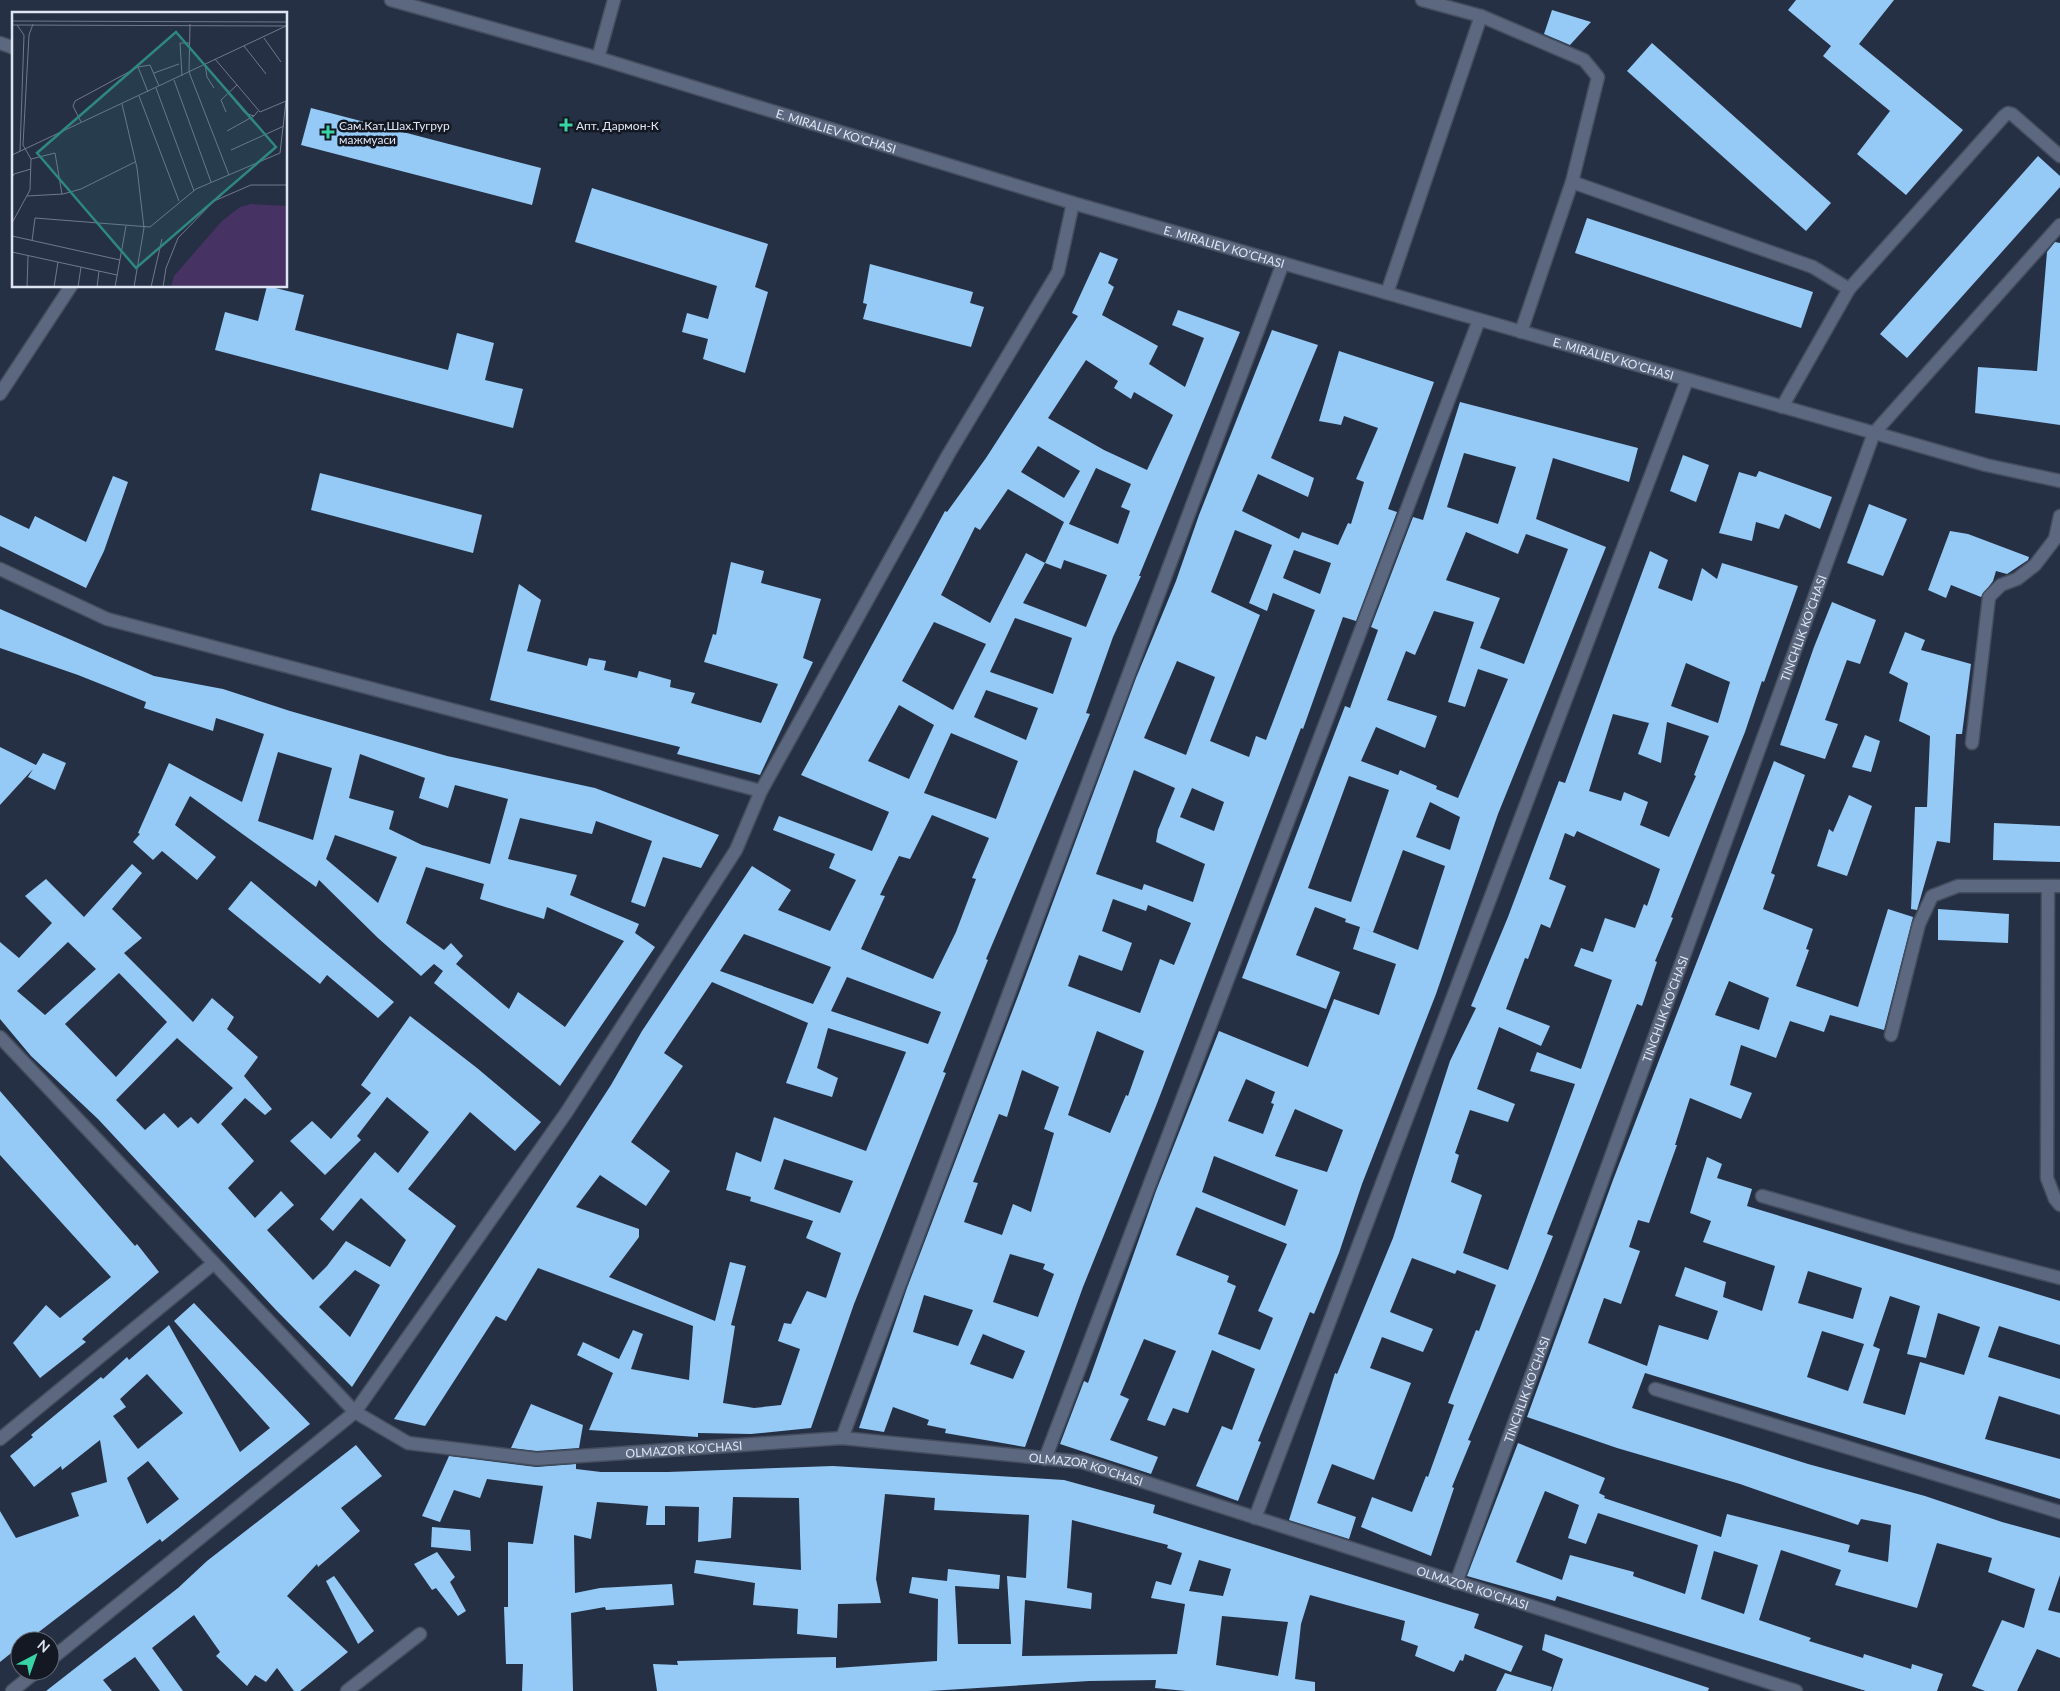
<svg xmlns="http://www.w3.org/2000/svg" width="2060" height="1691" font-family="Lato,sans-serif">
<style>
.building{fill:#95caf6;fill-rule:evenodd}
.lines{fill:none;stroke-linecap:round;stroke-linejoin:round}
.minor-casing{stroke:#454e5f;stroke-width:15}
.tertiary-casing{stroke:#454e5f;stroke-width:15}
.minor{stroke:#5c687f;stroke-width:12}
.tertiary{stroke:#5c687f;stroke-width:12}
.poi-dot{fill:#39d4a5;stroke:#141822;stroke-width:2}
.labels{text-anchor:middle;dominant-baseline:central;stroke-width:5;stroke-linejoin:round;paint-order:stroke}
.poi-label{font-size:12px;fill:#dfe6f3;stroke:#141822;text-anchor:start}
.street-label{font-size:12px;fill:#dfe6f3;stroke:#141822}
.inset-road{fill:none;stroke:#70798b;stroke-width:1}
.view{fill:#2e8782;fill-opacity:0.15;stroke:#2e8782;stroke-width:2.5}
.inset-edge{fill:none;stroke:#dfe6f3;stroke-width:2.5}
</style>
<rect width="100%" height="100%" fill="#263045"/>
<g class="building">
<path d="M1796,0H1894L1859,44L1963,130L1906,195L1857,154L1890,111L1823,56L1831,46L1788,10Z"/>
<path d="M1552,10L1591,22L1570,45L1544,34Z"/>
<path d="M1652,43L1831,203L1806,231L1627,71Z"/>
<path d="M311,108L541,168L532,205L301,145Z"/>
<path d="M2038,156L2060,176V187L1907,358L1880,334Z"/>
<path d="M592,188L768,244L755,287L768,292L745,373L703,359L708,339L682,332L687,313L708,319L717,286L575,242Z"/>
<path d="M1587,218L1813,292L1801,328L1575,253Z"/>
<path d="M2055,242L2060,243V425L1975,413L1978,367L2037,371L2047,252Z"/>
<path d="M1100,252L1118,259L1108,283L1114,287L1102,315L1158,346L1149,364L1185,387L1204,338L1172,325L1178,310L1240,332L1139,576H1141L1113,637L1086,713L1090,714L986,959L988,960L943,1072L946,1073L854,1304L811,1428L751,1434L698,1433V1437L589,1430L613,1373L577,1355L583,1342L619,1359L633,1330L643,1334L631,1369L689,1380L693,1326L538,1268L506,1321L496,1316L425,1426L394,1419L611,1085L642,1031L752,866L791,890L778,910L830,931L856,880L829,868L835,854L773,830L779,816L872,851L889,812L801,775L945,511L947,512L986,458L1078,316L1072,313ZM1086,360L1118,381L1114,388L1131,399L1134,392L1173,415L1147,470L1104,450L1048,418ZM1038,446L1080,471L1064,498L1021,472ZM1096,468L1131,484L1121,507L1130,511L1118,544L1069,524ZM1008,489L1064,522L1045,563L1026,553L990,623L941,595L975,527L980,530ZM1064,560L1107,575L1086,627L1023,603L1045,563L1061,569ZM1015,618L1072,638L1053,694L990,672ZM934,622L986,644L953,710L902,681ZM986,690L1038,708L1026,740L974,717ZM899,705L934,725L909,779L868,761ZM951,733L1018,761L996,819L924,793ZM932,815L989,838L972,878L976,879L956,932L933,979L861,949L885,896L880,895L899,856L910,859ZM744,934L831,967L813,1004L720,971ZM847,977L941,1012L928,1044L831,1011ZM712,982L808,1023L786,1083L832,1097L838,1078L817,1068L828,1028L906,1052L866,1151L774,1117L761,1162L736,1152L726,1190L751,1197L750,1201L813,1221L806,1238L841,1253L826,1298L807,1291L791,1324L784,1323L778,1341L800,1349L781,1405L754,1408L723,1403L735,1326L731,1325L746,1266L730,1262L715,1321L609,1277L639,1237V1229L576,1207L600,1175L646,1206L670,1171L631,1142L683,1066L664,1053ZM784,1159L853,1181L840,1213L774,1189Z"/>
<path d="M870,264L973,292L970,303L984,307L971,347L863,319L867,304L863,303Z"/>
<path d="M267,286L304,295L295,330L448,370L457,333L494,343L485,380L523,389L513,428L215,350L225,312L258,321Z"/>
<path d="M1272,330L1318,345L1271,458L1314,478L1308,497L1258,474L1242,511L1299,539L1296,546L1302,532L1338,545L1348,523L1351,524L1364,482L1356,479L1378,428L1344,416L1341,425L1319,421L1339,351L1434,382L1388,509L1397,512L1356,621L1343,617L1303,729L1301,728L1156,1106L1083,1287L1025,1447L945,1433L946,1429L927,1425L929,1420L893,1407L884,1432L859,1428L907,1288L1021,988L1136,678L1176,581L1199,515ZM1235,530L1272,545L1249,603L1267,611L1273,593L1315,610L1266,740L1256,736L1249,757L1210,741L1260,615L1211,592ZM1294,550L1331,563L1320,594L1283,578ZM1177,661L1215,677L1186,755L1144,738ZM1134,770L1175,788L1158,830L1156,842L1205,864L1193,902L1144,884L1142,890L1096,874ZM1192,788L1224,802L1214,831L1180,817ZM1113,899L1146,911L1148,905L1191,923L1174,965L1160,959L1140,1013L1068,986L1079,955L1122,971L1132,943L1102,931ZM1097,1031L1144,1051L1128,1096L1126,1095L1110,1133L1068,1115ZM1022,1070L1059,1087L1044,1129L1054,1133L1031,1212L1013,1204L1002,1235L964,1222L978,1183L973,1182L999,1114L1007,1117ZM1010,1254L1045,1264L1043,1269L1054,1274L1038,1317L993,1302ZM924,1295L973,1310L958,1346L913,1332ZM983,1334L1025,1351L1013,1379L970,1364Z"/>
<path d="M1460,402L1638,448L1629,482L1553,458L1536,519L1606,547L1498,814L1436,994L1362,1184L1339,1253L1314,1314L1310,1312L1258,1441L1261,1442L1238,1501L1196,1486L1222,1426L1232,1430L1255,1369L1212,1350L1188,1413L1173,1408L1165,1426L1147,1420L1176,1351L1144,1339L1120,1395L1129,1399L1110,1440L1158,1457L1151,1474L1060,1444L1084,1381L1088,1383L1156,1191L1219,1031L1308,1067L1334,999L1379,1015L1396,964L1353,949L1360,927L1345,922L1346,919L1315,907L1296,955L1340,972L1326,1009L1242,978L1345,706L1350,708L1378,630L1371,627L1413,517L1423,520ZM1464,453L1516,467L1498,524L1447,507ZM1466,532L1518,554L1526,534L1568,549L1524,664L1480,648L1500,598L1446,580ZM1434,611L1474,622L1448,702L1465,707L1478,669L1508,679L1458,798L1436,789L1437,786L1400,770L1398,775L1361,761L1376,727L1425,748L1437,716L1387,700L1406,651L1415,655ZM1349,776L1389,790L1351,902L1308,888ZM1430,802L1460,817L1450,850L1416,837ZM1403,850L1445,866L1418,950L1360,927L1373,932ZM1246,1079L1275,1092L1271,1103L1274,1104L1263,1134L1228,1121ZM1295,1109L1343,1130L1327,1172L1275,1156ZM1214,1156L1298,1190L1285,1226L1202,1192ZM1196,1207L1287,1244L1258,1311L1273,1318L1260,1350L1218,1334L1236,1286L1227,1282L1229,1276L1176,1255Z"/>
<path d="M1683,455L1709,465L1696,502L1670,491Z"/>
<path d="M1759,471L1832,497L1820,529L1785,514L1779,529L1756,522L1752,541L1719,533L1739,472L1756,477Z"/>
<path d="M320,473L482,515L473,553L311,510Z"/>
<path d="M113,476L128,482L104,551L86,588L0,546V515L29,529L35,516L86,542Z"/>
<path d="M1869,504L1907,519L1883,576L1847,563Z"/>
<path d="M1950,531L1968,534L2029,557L2028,560L2007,574L1996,571L1993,581L1981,597L1951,585L1946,598L1928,590Z"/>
<path d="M1650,551L1668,560L1658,588L1692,601L1702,568L1717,579L1722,563L1798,586L1764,682L1762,681L1745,732L1671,917L1673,918L1655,961L1657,962L1642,1006L1637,1004L1547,1234L1553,1236L1535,1281L1468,1440L1471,1441L1452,1487L1454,1488L1431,1556L1361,1527L1372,1497L1412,1512L1426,1476L1428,1477L1454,1405L1448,1403L1476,1330L1479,1331L1496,1285L1457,1270L1455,1274L1412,1258L1390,1312L1433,1329L1423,1352L1382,1337L1370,1368L1411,1383L1386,1448L1374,1480L1332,1464L1317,1503L1356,1517L1349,1539L1289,1520L1335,1373L1337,1374L1393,1238L1450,1061L1476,1008L1471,1006L1508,917L1559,781L1565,783ZM1686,663L1730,682L1718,723L1671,706ZM1613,714L1649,723L1638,754L1661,763L1667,722L1709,736L1694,775L1696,776L1669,837L1640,825L1648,802L1624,792L1621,801L1589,791ZM1577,831L1660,869L1647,906L1644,904L1635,928L1605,918L1593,952L1581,948L1574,966L1612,980L1581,1069L1537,1052L1530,1071L1575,1084L1508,1270L1463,1253L1482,1195L1451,1182L1459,1155L1455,1153L1470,1110L1508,1122L1515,1104L1477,1089L1499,1027L1541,1046L1550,1026L1506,1009L1525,958L1528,959L1541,924L1550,928L1566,886L1549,879L1565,833L1574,837Z"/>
<path d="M731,562L764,571L761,583L821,599L803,658L813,662L760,775L677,754L680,747L490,700L519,584L541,600L527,651L587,666L589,658L606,661L604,670L637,678L639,671L671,680L670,687L695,693L691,703L761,723L778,684L704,662L713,634L716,635Z"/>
<path d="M1832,602L1876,620L1860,664L1847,660L1825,720L1838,724L1825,759L1780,745L1814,647Z"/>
<path d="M0,609L154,676L223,689L290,711L447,756L595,788L719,835L701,868L663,857L645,907L631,902L652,841L596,821L592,834L520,818L508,859L577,875L570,895L639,924L635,933L655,947L560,1086L434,983L443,971L434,964L421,976L378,938L319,880L316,887L190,796L175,825L216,857L197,880L162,851L153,860L133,842L140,834L138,833L169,763L242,802L264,734L216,718L213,731L144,708L146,702L78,675L0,648ZM278,752L332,768L313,840L258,821ZM360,754L425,778L419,798L448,808L455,785L508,799L490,864L422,845L389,829L394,811L349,798ZM335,835L397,857L378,903L326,859ZM426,867L484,884L480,899L544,919L547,907L624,941L565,1027L518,992L509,1009L456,964L463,956L451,943L444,950L406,923Z"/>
<path d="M1905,632L1925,640L1921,650L1971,664L1962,734H1956L1950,843L1937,841L1917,910L1911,909L1915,807H1927L1930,736L1899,721L1908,683L1889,673Z"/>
<path d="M1865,735L1880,741L1871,772L1852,767Z"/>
<path d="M0,747L36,765L43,753L66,763L55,790L28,777L33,769L0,805Z"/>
<path d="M1774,761L1805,775L1771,873L1775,875L1763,909L1813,929L1806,949L1809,950L1796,986L1858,1007L1888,909L1913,917L1884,1030L1830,1015L1824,1032L1790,1021L1776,1058L1741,1045L1730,1085L1752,1093L1741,1119L1690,1098L1675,1145H1677L1649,1223L1638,1220L1629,1247L1640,1251L1621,1304L1604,1298L1588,1343L1647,1366L1659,1325L1708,1340L1718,1311L1675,1296L1685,1267L1726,1282L1723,1297L1762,1311L1775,1266L1703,1242L1711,1221L1690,1213L1707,1157L1722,1164L1717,1178L1752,1189L1747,1206L2060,1301V1345L1999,1326L1988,1357L2060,1379V1415L1999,1396L1985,1439L2060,1459V1499L1645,1373L1632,1408L1808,1464L1925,1496L2002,1522L2060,1538V1575L2048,1610L2060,1613V1658L2037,1649L2017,1691H1985L1972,1686L2002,1620L2024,1628L2035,1589L1988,1572L1992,1558L1937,1543L1917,1608L1835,1585L1841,1570L1781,1550L1759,1620L1811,1638L1809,1641L1863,1658L1864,1654L1911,1669L1912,1664L1943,1674L1937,1691H1866L1557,1596L1555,1601L1467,1576L1518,1443L1605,1478L1599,1493L1605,1496L1604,1498L1721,1537L1727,1514L1850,1545L1848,1552L1888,1562L1891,1525L1861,1519L1858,1525L1740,1484L1617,1448L1527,1417L1613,1180ZM1729,981L1769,998L1759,1030L1715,1015ZM1808,1271L1862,1288L1853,1319L1798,1303ZM1890,1296L1920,1306L1907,1354L1926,1358L1938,1313L1980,1327L1964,1375L1920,1362L1905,1415L1863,1403L1880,1349L1873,1346ZM1822,1331L1864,1344L1848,1391L1807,1377ZM1545,1491L1579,1505L1568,1538L1586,1544L1598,1513L1698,1545L1685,1594L1633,1576L1634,1572L1570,1555L1562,1580L1516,1562ZM1714,1551L1758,1565L1744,1614L1701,1599Z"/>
<path d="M1849,795L1872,806L1847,876L1817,866L1829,829L1833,832Z"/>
<path d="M1994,823L2060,826V862L1993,860Z"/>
<path d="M132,864L142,873L112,909L142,938L124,953L193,1022L212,998L234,1017L227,1029L258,1057L244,1076L272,1109L265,1115L245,1098L221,1124L254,1161L228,1188L255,1218L281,1191L294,1205L267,1230L313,1280L327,1266L346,1241L390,1267L406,1240L361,1198L333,1231L320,1219L375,1152L398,1173L429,1132L387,1097L357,1136L361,1140L325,1175L290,1141L312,1121L331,1139L371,1093L361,1085L410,1016L477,1068L541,1122L515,1151L470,1112L408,1189L456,1226L352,1387L276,1310L98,1119L31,1056L0,1019V942L19,958L52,923L25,896L46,879L84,917ZM68,942L96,969L45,1015L17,991ZM119,973L167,1022L116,1077L65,1024ZM177,1038L233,1088L198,1124L191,1117L178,1128L164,1113L145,1130L116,1100ZM355,1270L380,1285L350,1337L319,1307Z"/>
<path d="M251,881L320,940L394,1002L378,1018L327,975L320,984L228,909Z"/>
<path d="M1938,909L2009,914L2008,943L1938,940Z"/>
<path d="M0,1091L135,1246L137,1244L159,1272L82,1339L86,1342L40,1378L13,1343L46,1305L60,1318L111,1277L0,1155Z"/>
<path d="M194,1303L310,1424L162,1542L160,1539L27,1641H20V1646L0,1662V1511L16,1538L79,1516L71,1493L107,1482L100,1440L62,1470L61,1466L34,1487L10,1456L33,1437L31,1435L101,1377L103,1379L127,1357L129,1360L169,1325L240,1452L270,1428L174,1321ZM147,1374L183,1413L138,1449L113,1416L126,1407L120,1399ZM148,1461L179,1499L147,1524L127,1478Z"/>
<path d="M531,1404L583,1425L579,1448L537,1451L511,1448Z"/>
<path d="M356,1445L382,1476L341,1508L360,1531L318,1567L317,1564L287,1596L348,1652L300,1691H294L277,1668L266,1682L255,1675L247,1686L216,1656L220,1652L194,1615L152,1648L183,1691H160L135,1657L103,1680L112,1691H46L178,1588L207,1561Z"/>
<path d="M449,1456L536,1467L576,1464V1469L601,1472H668L833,1466L1064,1480L1155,1505L1153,1513L1479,1614L1474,1628L1523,1646L1511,1672L1465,1654L1463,1661L1460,1660L1454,1672L1415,1656L1418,1646L1401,1640L1405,1621L1310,1595L1301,1624L1295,1679L1315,1682V1691H1186L1155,1688L1156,1680L1089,1681L929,1691H657L653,1664L678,1665L677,1661L836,1657V1668L937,1661L938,1599L909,1593L912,1577L947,1581L948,1569L1000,1575L999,1589L955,1586L958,1644H1011L1007,1576L1026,1578L1029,1515L934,1510L935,1498L885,1494L876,1579L881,1603L838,1604L837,1638L797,1634L798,1609L753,1605L755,1583L694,1573L696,1560L801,1570L799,1498L733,1497L731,1538L698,1542L699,1507L665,1506V1525H646L648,1506L597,1502L591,1539L574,1535L575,1593L600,1588L672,1584L674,1605L606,1610L605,1607L571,1613L573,1691H522L523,1664H506L504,1607H508V1542L533,1544L543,1486L487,1479L480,1498L454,1490L440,1522L422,1516ZM1072,1520L1168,1545L1167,1548L1182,1553L1171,1585L1156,1581L1151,1598L1185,1604L1177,1654L1022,1656L1025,1600L1091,1609L1092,1593L1067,1588ZM1199,1560L1231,1569L1223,1596L1189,1591ZM1222,1616L1288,1622L1278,1676L1216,1665Z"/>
<path d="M432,1527L470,1530L471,1551L431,1547Z"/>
<path d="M437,1552L455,1577L450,1582L466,1611L458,1616L436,1588L432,1590L414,1564Z"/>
<path d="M334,1576L374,1631L358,1644L326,1581Z"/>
<path d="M1545,1634L1709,1688L1708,1691H1552L1563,1659L1542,1650Z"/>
<path d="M1505,1673L1552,1687L1551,1691H1496Z"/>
</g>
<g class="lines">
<defs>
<g id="minor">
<path d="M1422,0L1481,16L1584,60L1598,77L1572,182L1521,332"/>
<path d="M0,43L14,48"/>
<path d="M598,58L614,0"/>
<path d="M1572,182L1813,267L1849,289"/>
<path d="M1387,293L1481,16"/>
<path d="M0,394L71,286"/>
<path d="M1782,407L1849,289L2004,116L2008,113L2012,114L2060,156"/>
<path d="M0,569L107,619L761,791"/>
<path d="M1972,743L1989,597L2001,585L2017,579L2035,565L2055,539L2060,516"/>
<path d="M2048,886L2047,1178L2055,1199L2060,1205"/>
<path d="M1891,1035L1919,924L1932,896L1958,886H2060"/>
<path id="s1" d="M0,1037L355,1412L408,1443L537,1459L842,1438L1082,1462L1796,1691"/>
<path d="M1762,1196L1908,1238L2060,1278"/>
<path d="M1655,1389L2060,1512"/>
<path d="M842,1438L1283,263"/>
<path d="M0,1439L214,1263"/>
<path d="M1045,1459L1479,320"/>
<path d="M1255,1518L1687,380"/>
<path id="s2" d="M1456,1583L1874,433L2060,225"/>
<path d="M347,1691L420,1634"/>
</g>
<g id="tertiary">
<path id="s3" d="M391,0L598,58L1073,203L1986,465L2060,481"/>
<path d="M50,1660L355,1412L566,1113L736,850L761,791L948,455L1058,272L1073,203"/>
<path d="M12,1691L37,1671"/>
</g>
</defs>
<use href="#minor" class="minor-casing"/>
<use href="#tertiary" class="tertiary-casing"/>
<use href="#minor" class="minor"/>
<use href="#tertiary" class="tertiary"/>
</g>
<g class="poi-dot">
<path d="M563.5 117.5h5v5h5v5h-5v5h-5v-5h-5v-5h5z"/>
<path d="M325.5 124.5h5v5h5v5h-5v5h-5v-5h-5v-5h5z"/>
</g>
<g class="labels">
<g class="poi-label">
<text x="339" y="125">Сам.Кат.Шах.Тугрур<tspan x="339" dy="14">мажмуаси</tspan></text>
<text x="576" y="125">Апт. Дармон-К</text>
</g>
<g class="street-label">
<text stroke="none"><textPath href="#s3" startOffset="464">E. MIRALIEV KO'CHASI</textPath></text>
<text stroke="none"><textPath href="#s3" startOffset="869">E. MIRALIEV KO'CHASI</textPath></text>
<text stroke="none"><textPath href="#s3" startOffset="1274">E. MIRALIEV KO'CHASI</textPath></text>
<text stroke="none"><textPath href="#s2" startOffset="1016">TINCHLIK KO’CHASI</textPath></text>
<text stroke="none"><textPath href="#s2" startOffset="611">TINCHLIK KO’CHASI</textPath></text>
<text stroke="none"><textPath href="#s2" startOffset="206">TINCHLIK KO’CHASI</textPath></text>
<text stroke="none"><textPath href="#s1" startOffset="855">OLMAZOR KO'CHASI</textPath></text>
<text stroke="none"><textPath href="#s1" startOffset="1260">OLMAZOR KO'CHASI</textPath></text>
<text stroke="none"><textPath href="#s1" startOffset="1665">OLMAZOR KO'CHASI</textPath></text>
</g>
</g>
<g transform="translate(12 12)">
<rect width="275" height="275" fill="#263045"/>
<path d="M239,192L275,194V275H159L162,264L210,209L228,195Z" fill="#473264"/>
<path class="inset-road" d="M0,9L275,10M178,12L177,60L217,163M0,13L275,14M5,13L12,23L8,139M252,26L269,50M232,34L254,62M203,47L248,100L274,89M193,52L195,65L202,76M126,55L136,80M142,61L167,52M170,64L168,31H178M162,68L199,170M144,76L182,179M216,81L233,101L242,104L246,99M127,84L167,189M110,92L125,156L132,216L122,275M214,100L209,88L225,73M69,110L61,94L63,89L126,55L138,53L147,74M215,119L242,104M219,138L272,114M268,141L274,89M0,143L274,14M19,147L43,141L50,182M0,166L2,162L19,157M15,184L51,182L69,177L123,150M0,211L18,178L19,147L11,133L17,23L21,12M0,224L108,248M20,229L23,206L138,215L184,177L268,141M0,240L105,263M15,275L16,244M42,275L46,250M66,275L69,255M85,275L87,259M103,275L114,214M139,275L150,227M151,275L154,256L166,226L202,189L239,173H275"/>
<path class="view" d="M164,20L264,135L124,256L25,141Z"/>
<rect width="275" height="275" class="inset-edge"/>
</g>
<g transform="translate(35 1656) rotate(41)"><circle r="24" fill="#141822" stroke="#656a76"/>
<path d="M0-4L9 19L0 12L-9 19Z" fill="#39d4a5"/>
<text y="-8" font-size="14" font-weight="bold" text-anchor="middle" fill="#dfe6f3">N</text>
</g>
</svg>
